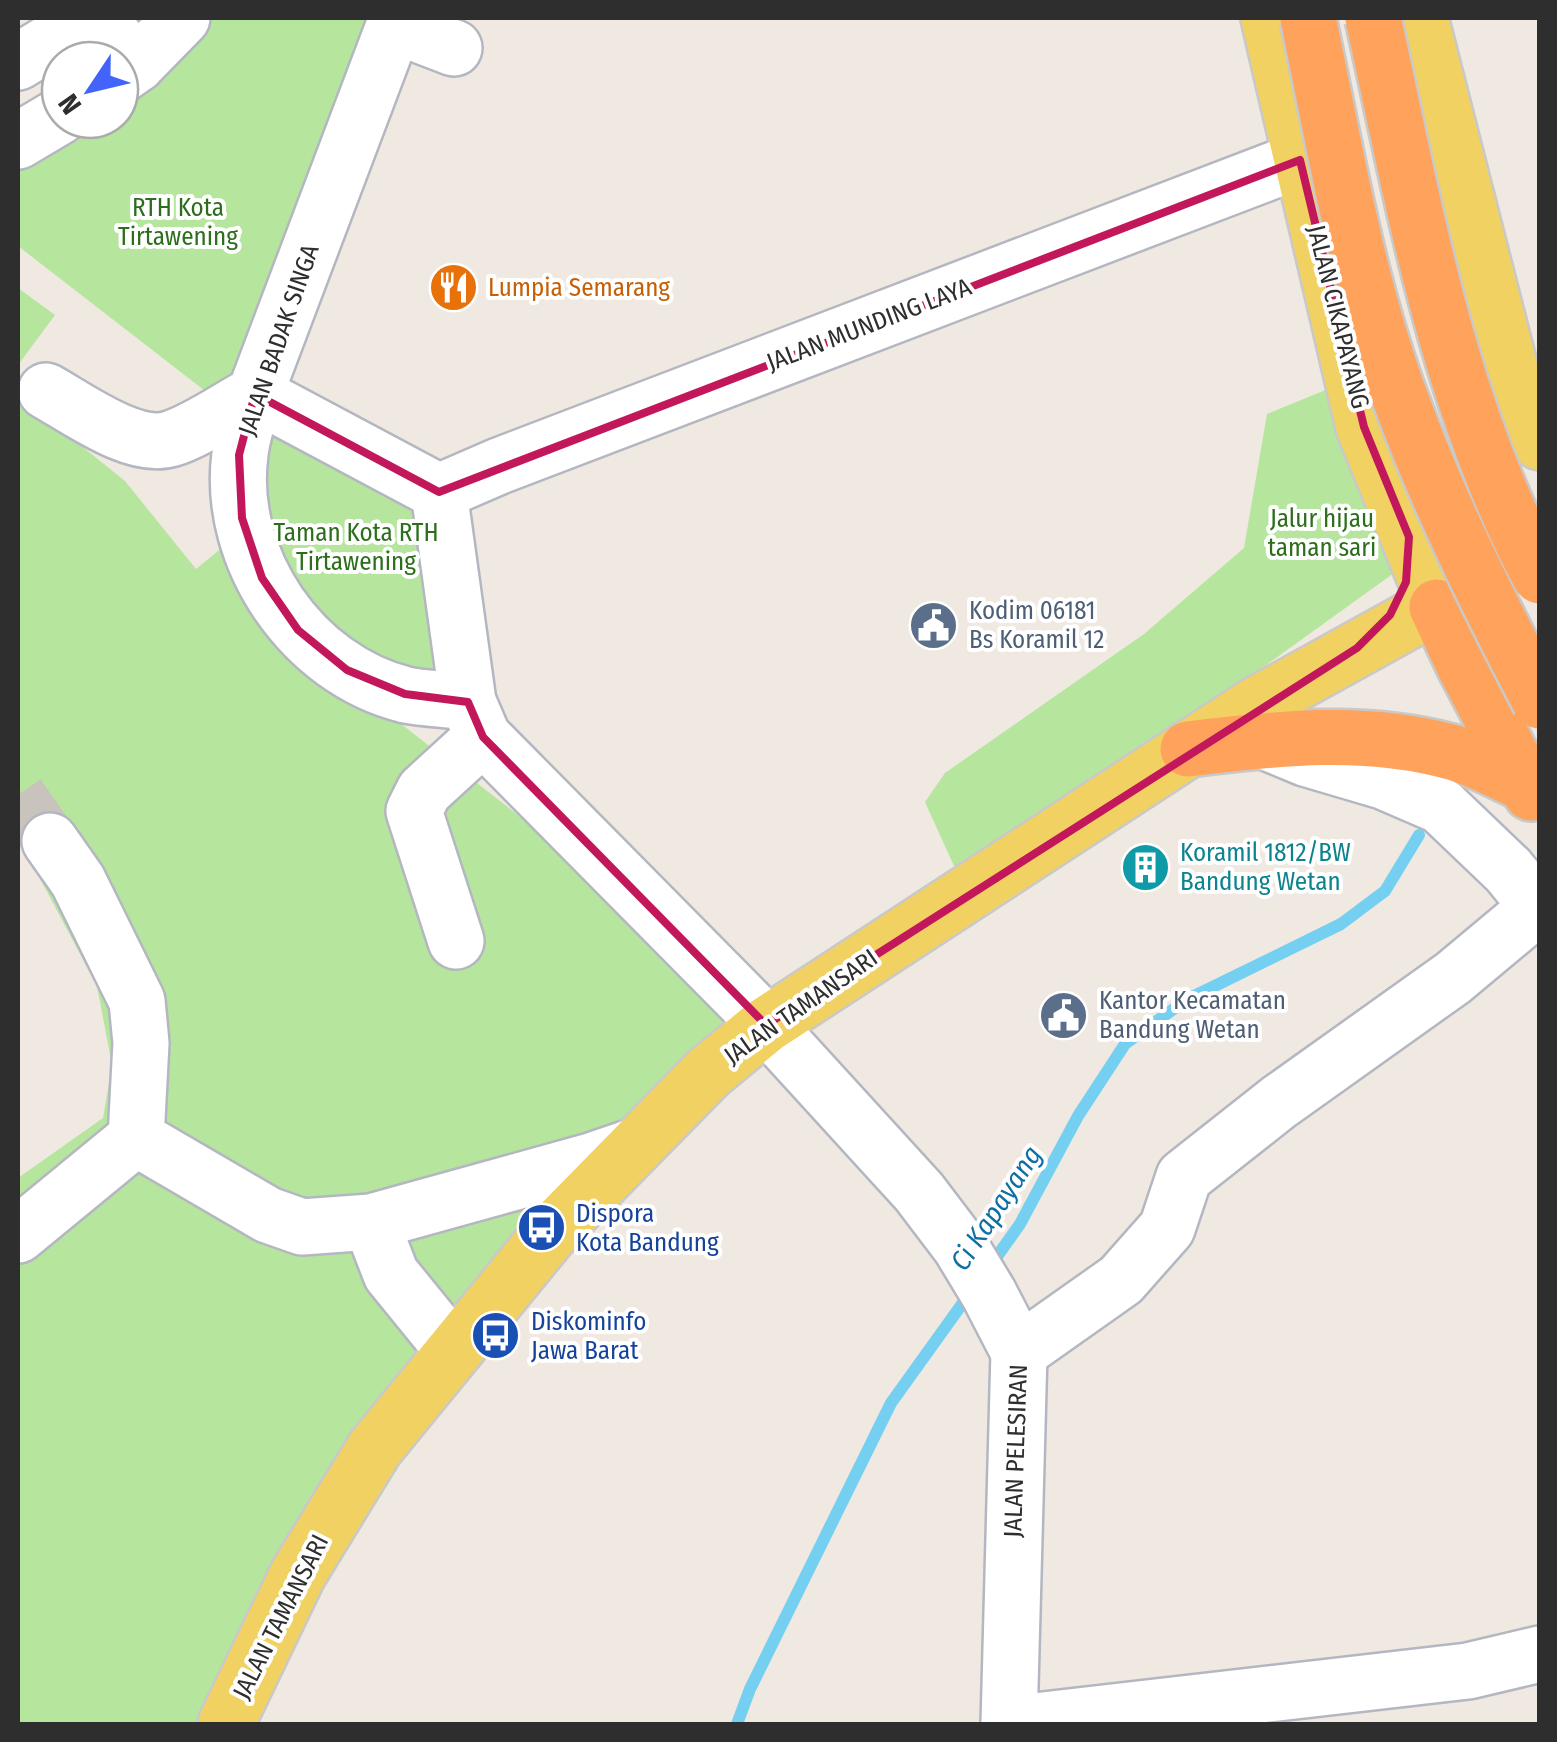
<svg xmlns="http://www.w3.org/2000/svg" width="1557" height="1742" font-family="'Fira Sans Condensed',sans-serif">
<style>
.green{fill:#b6e59e}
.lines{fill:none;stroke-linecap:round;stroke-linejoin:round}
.stream{stroke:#75cff0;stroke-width:12}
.minor-tunnel{stroke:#c8c4bd;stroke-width:55;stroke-dasharray:55 28;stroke-linecap:butt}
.minor-casing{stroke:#b4b7c1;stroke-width:60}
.major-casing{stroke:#c9c9c9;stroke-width:60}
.highway-casing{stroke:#c9c9c9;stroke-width:60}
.minor{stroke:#fff;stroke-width:55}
.major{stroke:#f2d163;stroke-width:55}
.highway{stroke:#ffa35c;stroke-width:55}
.highway-bridge-casing{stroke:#c9c9c9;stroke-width:60;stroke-linecap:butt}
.highway-bridge{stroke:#ffa35c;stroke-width:55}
.marked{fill:none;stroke:#c2185b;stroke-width:8;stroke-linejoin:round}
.labels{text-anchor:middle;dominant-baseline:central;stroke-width:8;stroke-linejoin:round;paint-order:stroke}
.park-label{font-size:25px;fill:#2c6e1b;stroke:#fff}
.food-label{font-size:25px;fill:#c56008;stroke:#fff;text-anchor:start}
.street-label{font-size:25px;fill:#2e2e2e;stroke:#fff}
.service-label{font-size:25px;fill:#4e5e75;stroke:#fff;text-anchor:start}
.culture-label{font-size:25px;fill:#0d838f;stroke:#fff;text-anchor:start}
.transit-label{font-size:25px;fill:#164399;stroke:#fff;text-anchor:start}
.water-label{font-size:28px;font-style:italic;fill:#0d6fa3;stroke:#fff}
</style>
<rect width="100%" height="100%" fill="#efe9e1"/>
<g class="green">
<path d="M201,18H380L237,390L213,397L18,246V156L82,120H120V93Z"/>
<path d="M18,288L55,315L18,365Z"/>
<path d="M1345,382L1412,560L1248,678L1228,716L965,890L925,802L945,773L1144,634L1244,548L1267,414Z"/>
<path d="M18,395L125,481L196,569L240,533L305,649L759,1003L432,1396L210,1724H18V1178L103,1118L112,1065L97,986L18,837Z"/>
<path d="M263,406L424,491L456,696L317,630L249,517Z"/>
</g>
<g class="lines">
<g class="stream">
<path d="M988,1269L1020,1224L1078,1116L1125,1044L1186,1000L1341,924L1385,891L1419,835"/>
<path d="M737,1724L750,1689L891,1403L970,1293"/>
</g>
<path class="minor-tunnel" d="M18,795L50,841"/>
<defs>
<g id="minor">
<path d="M397,18L255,394C250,413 242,434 240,454C226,559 303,670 406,695C426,699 448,699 468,702"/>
<path d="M394,25L454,48"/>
<path d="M18,62L90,18L102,22L137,64"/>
<path d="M120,76L137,64L182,18"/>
<path d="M18,141L60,116"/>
<path d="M46,391C78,409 134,450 170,439C197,431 230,407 255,394"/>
<path d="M255,394L439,492"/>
<path d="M439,492L468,702L483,737L751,1008L919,1192L960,1246L989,1294L1019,1352L1009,1724"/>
<path d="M439,492L499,466L1300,160"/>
<path d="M1262,740L1305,758L1383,781L1441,806L1508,870L1540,909"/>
<path d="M456,941L414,811L424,791L483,737"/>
<path d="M136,1138L268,1215L302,1227L371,1222L591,1161L635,1146"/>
<path d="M371,1222L391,1274L439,1333L455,1347"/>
<path d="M18,1235L136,1138L141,1043L137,1001L78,881L50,841"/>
<path d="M1019,1352L1121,1280L1167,1228L1184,1177L1279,1102L1453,978L1538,907"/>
<path d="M1009,1724L1468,1671L1540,1654"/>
</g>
<g id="major">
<path d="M1269,18L1364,427L1437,607"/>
<path d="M1420,18L1512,377L1540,442"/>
<path d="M226,1724L298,1574L375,1448L549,1235L708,1073L766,1025L1256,705L1540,548"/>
</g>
<g id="highway">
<path d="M1437,607L1463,663L1531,793"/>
<path d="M1188,749C1277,738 1367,728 1455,753C1479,760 1503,774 1526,784"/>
</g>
</defs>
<use href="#minor" class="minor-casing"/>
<use href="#major" class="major-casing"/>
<use href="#highway" class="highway-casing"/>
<use href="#minor" class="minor"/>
<use href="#major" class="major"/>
<use href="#highway" class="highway"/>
<defs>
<g id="highway-bridge">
<path d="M1308,18C1335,146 1356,280 1402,403C1440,506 1489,604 1540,701"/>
<path d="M1373,18C1415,208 1447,403 1540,576"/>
</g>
</defs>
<use href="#highway-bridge" class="highway-bridge-casing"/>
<use href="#highway-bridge" class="highway-bridge"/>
</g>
<path class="marked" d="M1300,160L1364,427L1409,537L1406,582L1390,615L1357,648L766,1025L483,737L468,702L405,694L347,670L298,630L262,578L242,518L239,455L255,394L439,492Z"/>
<defs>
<symbol id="restaurant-disc" viewBox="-11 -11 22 22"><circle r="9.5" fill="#e8710a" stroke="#fff"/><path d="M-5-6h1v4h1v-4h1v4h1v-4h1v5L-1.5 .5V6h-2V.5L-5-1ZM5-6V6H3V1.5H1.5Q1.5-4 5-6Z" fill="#fff"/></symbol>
<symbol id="civic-disc" viewBox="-11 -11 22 22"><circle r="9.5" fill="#5c6f8a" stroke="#fff"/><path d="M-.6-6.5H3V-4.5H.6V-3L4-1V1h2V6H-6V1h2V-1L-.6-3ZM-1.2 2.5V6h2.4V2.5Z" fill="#fff"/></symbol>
<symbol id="building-disc" viewBox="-11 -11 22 22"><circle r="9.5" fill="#0f9aa8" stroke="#fff"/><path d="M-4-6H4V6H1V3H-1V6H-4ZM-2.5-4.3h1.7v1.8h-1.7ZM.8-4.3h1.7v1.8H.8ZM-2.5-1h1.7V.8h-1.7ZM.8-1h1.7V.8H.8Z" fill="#fff"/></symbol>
<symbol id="bus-disc" viewBox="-11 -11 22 22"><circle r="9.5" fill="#1a4fb4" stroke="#fff"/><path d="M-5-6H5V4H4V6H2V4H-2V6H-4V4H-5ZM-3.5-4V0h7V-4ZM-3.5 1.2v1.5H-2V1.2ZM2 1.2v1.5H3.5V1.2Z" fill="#fff"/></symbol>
</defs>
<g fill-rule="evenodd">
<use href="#restaurant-disc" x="426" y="260" width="55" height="55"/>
<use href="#civic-disc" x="906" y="598" width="55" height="55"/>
<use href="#building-disc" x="1118" y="840" width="55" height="55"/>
<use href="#civic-disc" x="1036" y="988" width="55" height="55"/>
<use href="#bus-disc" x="514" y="1200" width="55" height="55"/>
<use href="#bus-disc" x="468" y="1308" width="55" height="55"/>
</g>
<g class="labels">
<g class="park-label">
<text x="178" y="208">RTH Kota<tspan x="178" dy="29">Tirtawening</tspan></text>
<text x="1322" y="519">Jalur hijau<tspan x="1322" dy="29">taman sari</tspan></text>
<text x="356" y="533">Taman Kota RTH<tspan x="356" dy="29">Tirtawening</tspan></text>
</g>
<g class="food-label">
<text x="488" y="288">Lumpia Semarang</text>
</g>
<g class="street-label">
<text transform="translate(1338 317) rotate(76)">JALAN CIKAPAYANG</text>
<text transform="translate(869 325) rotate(-21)">JALAN MUNDING LAYA</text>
<text transform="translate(279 340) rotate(-71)">JALAN BADAK SINGA</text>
<text transform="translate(801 1007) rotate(-35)">JALAN TAMANSARI</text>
<text transform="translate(1016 1451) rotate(-88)">JALAN PELESIRAN</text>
<text transform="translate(281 1617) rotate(-63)">JALAN TAMANSARI</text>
</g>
<g class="service-label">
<text x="969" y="611">Kodim 06181<tspan x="969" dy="29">Bs Koramil 12</tspan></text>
<text x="1099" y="1001">Kantor Kecamatan<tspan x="1099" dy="29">Bandung Wetan</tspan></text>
</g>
<g class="culture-label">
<text x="1180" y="853">Koramil 1812/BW<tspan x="1180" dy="29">Bandung Wetan</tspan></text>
</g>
<g class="transit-label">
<text x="576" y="1214">Dispora<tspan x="576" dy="29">Kota Bandung</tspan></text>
<text x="531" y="1322">Diskominfo<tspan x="531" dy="29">Jawa Barat</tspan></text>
</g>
<g class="water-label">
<text transform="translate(996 1208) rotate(-57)">Ci Kapayang</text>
</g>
</g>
<rect width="1557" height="1742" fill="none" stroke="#2e2e2e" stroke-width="40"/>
<g transform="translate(90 90) rotate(235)"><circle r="48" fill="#ffffff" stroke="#ababab" stroke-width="2.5"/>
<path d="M0-8L18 38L0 25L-18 38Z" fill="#4264fb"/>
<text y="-15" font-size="28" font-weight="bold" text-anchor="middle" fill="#2e2e2e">N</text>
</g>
</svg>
